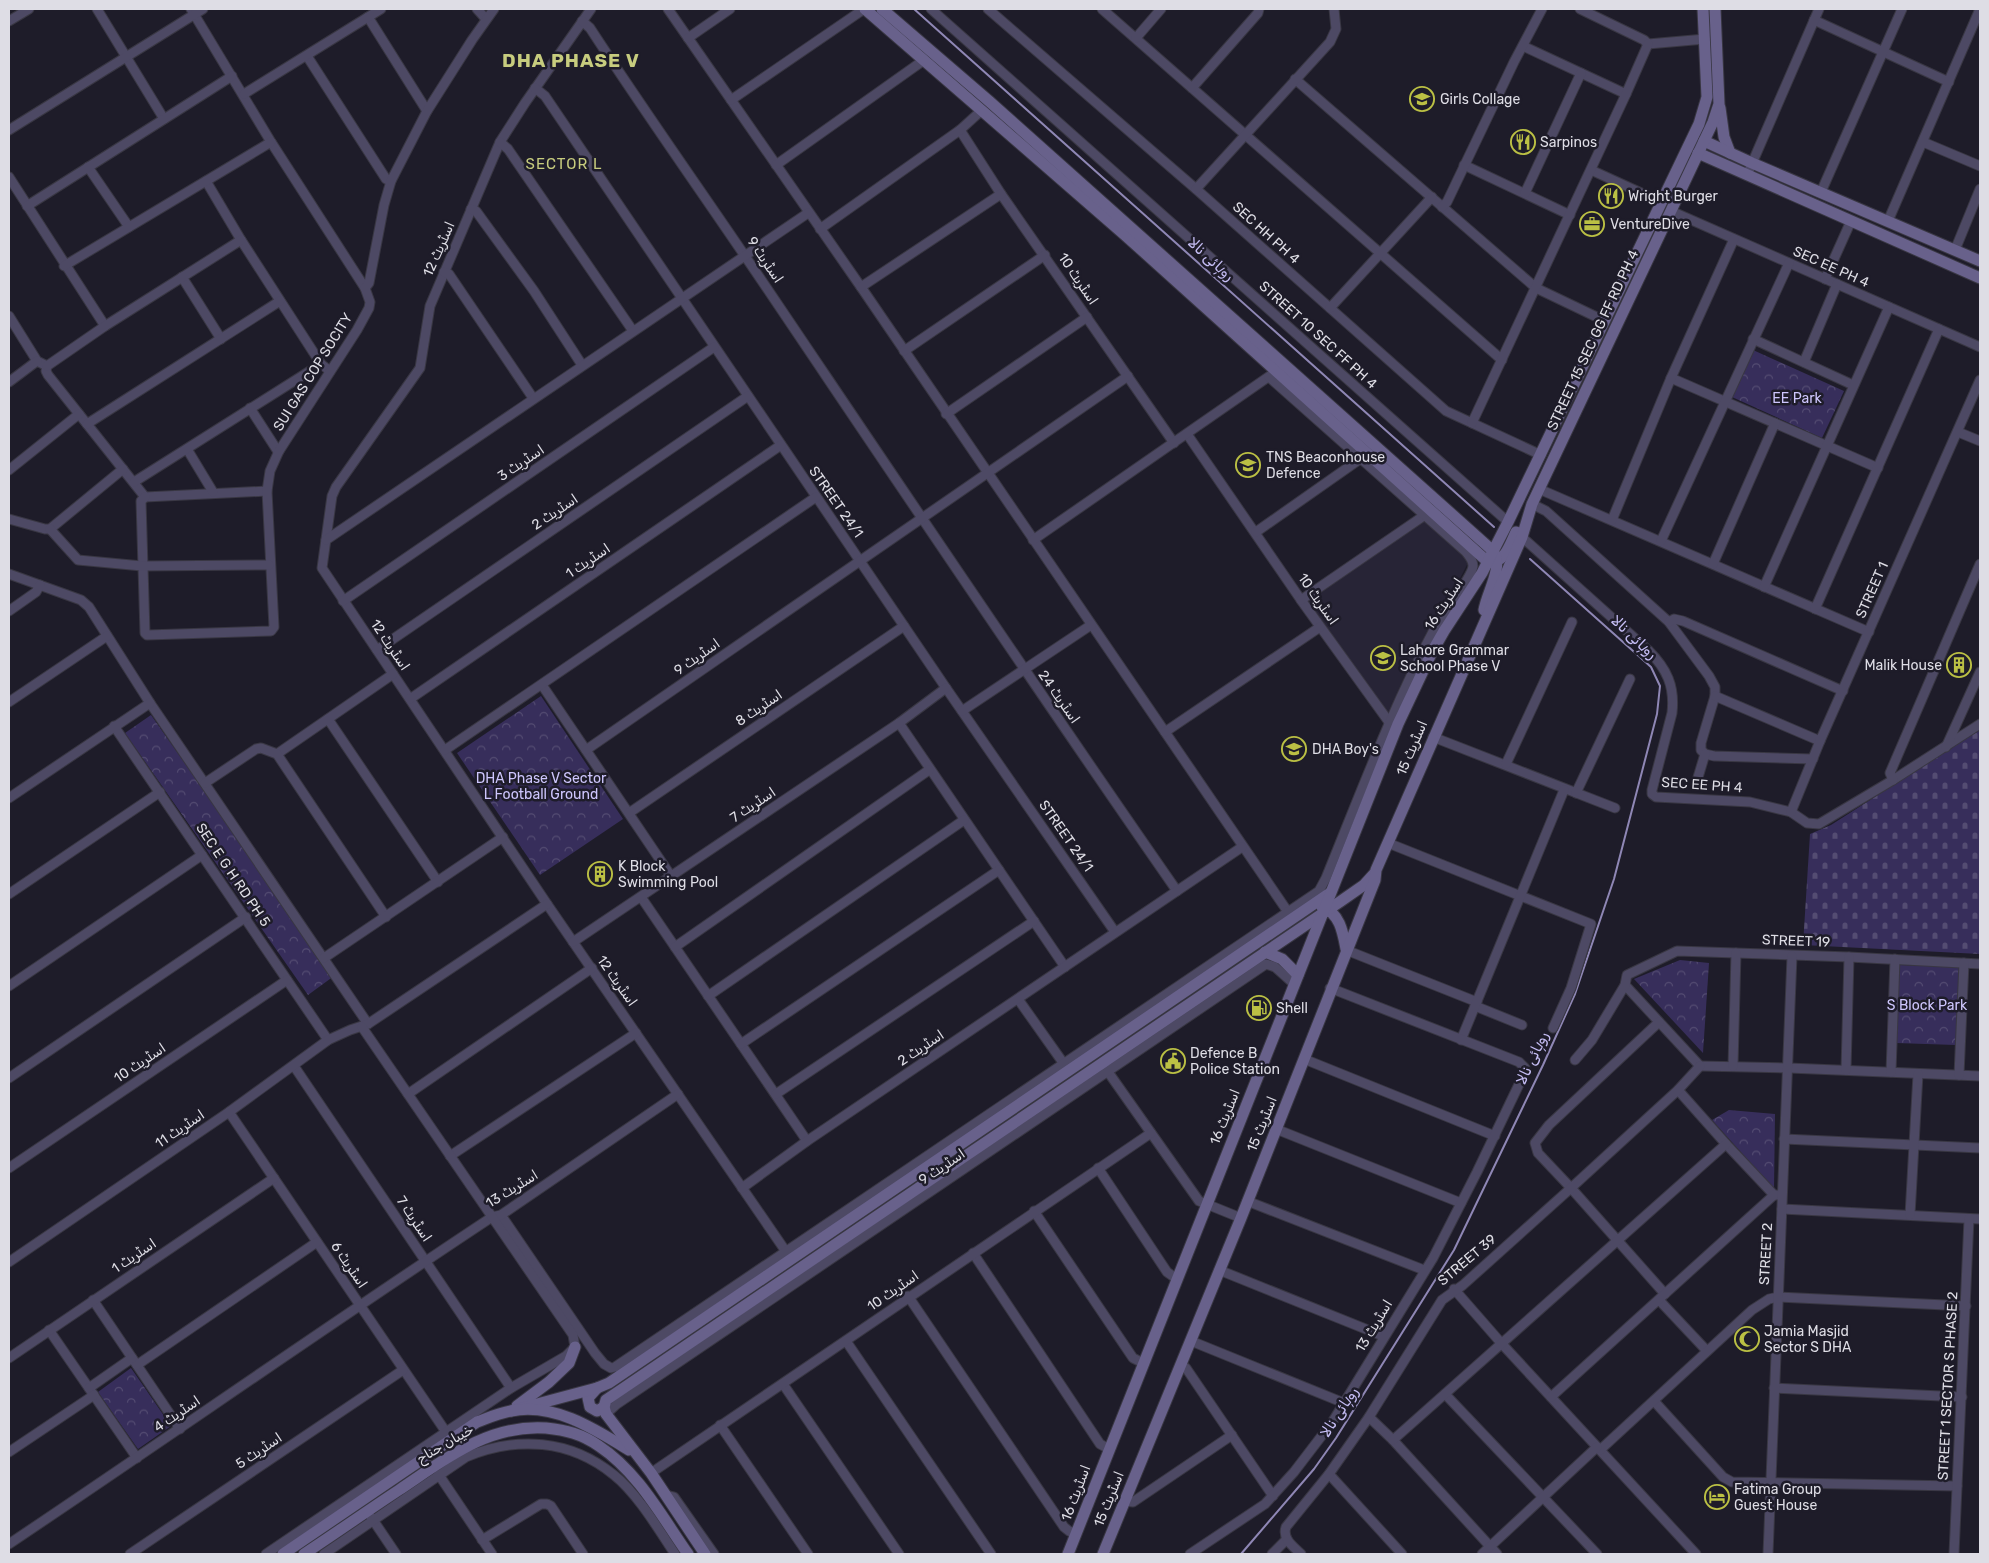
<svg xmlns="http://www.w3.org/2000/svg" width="1989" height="1563" font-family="Rubik,Cairo,sans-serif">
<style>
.built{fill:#272436}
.cemetery{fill:url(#cemetery-stones)}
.park{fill:url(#park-crowns)}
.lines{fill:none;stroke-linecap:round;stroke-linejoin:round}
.stream{stroke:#8f87b5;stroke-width:2}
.street-casing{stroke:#393743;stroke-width:11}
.secondary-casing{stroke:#393743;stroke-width:13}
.street{stroke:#4d4964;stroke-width:9}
.secondary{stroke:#68618b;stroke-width:11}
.labels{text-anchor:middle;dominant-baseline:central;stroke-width:5;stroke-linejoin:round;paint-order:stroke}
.poi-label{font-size:14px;fill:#dedde5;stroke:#1e1c29;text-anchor:start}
.street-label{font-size:14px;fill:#dedde5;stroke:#1e1c29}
.park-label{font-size:14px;fill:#cec6fd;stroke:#1e1c29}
.neighbourhood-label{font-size:15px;letter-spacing:1px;fill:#c7cc7e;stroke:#1e1c29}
.water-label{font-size:15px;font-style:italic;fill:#c5bdf4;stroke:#1e1c29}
.district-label{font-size:19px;font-weight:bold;letter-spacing:1px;fill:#c7cc7e;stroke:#1e1c29}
</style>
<defs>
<pattern id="cemetery-stones" width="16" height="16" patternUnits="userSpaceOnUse" patternTransform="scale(1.25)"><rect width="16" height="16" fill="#372e5b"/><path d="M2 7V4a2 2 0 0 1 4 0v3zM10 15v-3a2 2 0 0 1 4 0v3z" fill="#544c72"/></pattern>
<pattern id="park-crowns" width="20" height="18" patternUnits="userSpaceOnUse" patternTransform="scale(1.25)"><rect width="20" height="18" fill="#372e5b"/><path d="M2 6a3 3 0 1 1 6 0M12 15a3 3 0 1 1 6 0" fill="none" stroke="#544c72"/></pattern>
</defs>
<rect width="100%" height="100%" fill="#1e1c29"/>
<path class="built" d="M1425,517L1469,561L1388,717L1305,599Z"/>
<path class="cemetery" d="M1978,731H1980V954L1803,945L1810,834L1831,825Z"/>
<g class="park">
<path d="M1753,350L1844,391L1822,438L1732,397Z"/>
<path d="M541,696L623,819L540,875L457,753Z"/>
<path d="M151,715L334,976L308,995L125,733Z"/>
<path d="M1680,960L1709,963L1703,1053L1634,979Z"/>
<path d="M1899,965L1959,967L1956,1045L1896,1043Z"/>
<path d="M1729,1110L1775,1114L1774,1189L1712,1120Z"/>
<path d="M131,1368L171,1426L138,1449L98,1392Z"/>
</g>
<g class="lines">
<g class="stream">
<path d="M914,9L1494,527"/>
<path d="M1241,1554L1314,1469L1336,1438L1454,1250L1543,1065L1575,994L1614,879L1657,714L1660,686L1651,667L1530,559"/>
</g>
<defs>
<g id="street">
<path d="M97,9L164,119"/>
<path d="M191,9L271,142L365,288"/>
<path d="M477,9L486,19"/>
<path d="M591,9L525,103L500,142L430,306L420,368L336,487L332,496L322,568L547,904L789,1256"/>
<path d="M668,9L861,287L1288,912"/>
<path d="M931,9L1508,522"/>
<path d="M988,9L1196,189L1446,411L1541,455"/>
<path d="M1102,9L1502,360"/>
<path d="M1580,9L1644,40L1648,44L1705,39"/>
<path d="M368,17L427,111"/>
<path d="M1814,20L1949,82"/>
<path d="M9,21L29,9"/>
<path d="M582,21L590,28C646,114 706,198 764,284C901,487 1037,690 1177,891"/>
<path d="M688,38L730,9"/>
<path d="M1136,38L1161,9"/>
<path d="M1523,46L1626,94"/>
<path d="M307,56L386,179L391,181"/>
<path d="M1295,79L1536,288L1605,321"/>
<path d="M535,88L545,96L946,688L1115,932"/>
<path d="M1192,88L1258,13L1259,9"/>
<path d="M244,94L381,9"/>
<path d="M731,100L864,9"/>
<path d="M9,130L203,9"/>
<path d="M960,130L1001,194L1174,443"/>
<path d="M500,142L508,149L633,331"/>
<path d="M1923,142L1980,166"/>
<path d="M776,165L924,60"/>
<path d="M1464,165L1570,215"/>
<path d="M88,167L129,227"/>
<path d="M1591,170L1661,202"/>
<path d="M1747,175L1819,9"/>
<path d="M9,177L105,326"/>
<path d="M206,181L241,240L321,364L330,371"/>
<path d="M1196,189L1330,42L1336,29L1334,9"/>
<path d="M1821,192L1902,9"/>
<path d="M1525,193L1581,73"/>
<path d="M27,206L232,76"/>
<path d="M1442,207L1447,202L1514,62L1542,9"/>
<path d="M471,209L476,211L534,291L582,365"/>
<path d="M1671,211L1980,347"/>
<path d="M1888,221L1980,9"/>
<path d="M820,229L960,130L982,110"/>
<path d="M1955,250L1980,189"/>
<path d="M64,266L271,142"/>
<path d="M444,272L449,274L533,398"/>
<path d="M182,277L221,339"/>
<path d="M1825,279L1851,221"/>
<path d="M861,287L1001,194"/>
<path d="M1330,308L1432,197"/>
<path d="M9,316L37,361L47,366L46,371L48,375L145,497L267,491"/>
<path d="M1753,339L1853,385"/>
<path d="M904,351L1045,255"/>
<path d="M1804,362L1837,284"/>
<path d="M47,366L105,326L241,240"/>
<path d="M1671,378L1878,468"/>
<path d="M9,382L37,361"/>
<path d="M250,408L277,450L279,451"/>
<path d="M946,414L1087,317"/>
<path d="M1472,423L1626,94L1648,44"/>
<path d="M87,424L280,301"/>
<path d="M1958,432L1980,441"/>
<path d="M1187,434L1301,600L1389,722L1392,723"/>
<path d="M187,449L213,492"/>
<path d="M9,470L79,414"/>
<path d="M134,482L321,364"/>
<path d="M1539,489L1869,632"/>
<path d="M145,497L141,501L145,633L147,635L271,631L274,627L267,491L270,471L279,451L357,330L369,308L370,302L365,288L369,283L384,205L391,181L427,111L472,40L494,9"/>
<path d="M1532,504L1546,511L1669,622L1709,676L1715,687V696L1701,743V750L1705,754L1714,756L1813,759"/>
<path d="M9,519L45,529H50L123,469"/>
<path d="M1612,520L1671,378L1734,239"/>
<path d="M50,529L78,560L142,566L269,565"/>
<path d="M1256,532L1360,459"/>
<path d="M1522,537L1648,650C1667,669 1675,686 1672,713L1652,790V794L1656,797L1750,802L1791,812L1807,823L1819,824L1893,780L1980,724"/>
<path d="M326,540L808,213"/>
<path d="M1033,540L1274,373"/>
<path d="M1661,541L1789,263"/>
<path d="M1713,564L1775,423"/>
<path d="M9,574L81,600L89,607L150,703L368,1024"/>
<path d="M1764,587L1889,307"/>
<path d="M1301,600L1425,515"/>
<path d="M343,601L714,347"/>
<path d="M1815,609L1939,329"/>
<path d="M9,611L36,592L40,585"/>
<path d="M1669,622L1674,619L1683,621L1843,691"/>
<path d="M377,650L748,396"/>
<path d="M542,685L671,876"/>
<path d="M1715,696L1820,741"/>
<path d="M410,699L781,445"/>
<path d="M9,702L107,636"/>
<path d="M962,711L1091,625"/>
<path d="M328,719L438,882"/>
<path d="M899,723L1065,967"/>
<path d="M114,726L328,1040"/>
<path d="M1165,732L1320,627"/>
<path d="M1433,737L1615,808"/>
<path d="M1946,747L1980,672"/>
<path d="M445,750L816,497"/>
<path d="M586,750L1128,376"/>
<path d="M277,754L393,674"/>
<path d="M1506,764L1572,622"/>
<path d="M1893,780L1890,773L1980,564"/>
<path d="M205,783L256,749L261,748L277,754L386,917"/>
<path d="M1696,784L1705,754"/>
<path d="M1576,793L1630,679"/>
<path d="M9,798L150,703"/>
<path d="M1791,812L1820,741L1980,380"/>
<path d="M629,813L904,626"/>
<path d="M1388,843L1591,924L1571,988L1553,1028"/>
<path d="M9,894L160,792"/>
<path d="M641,897L807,1141"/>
<path d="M573,942L899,723L946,688"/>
<path d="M675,947L929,770"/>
<path d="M1346,950L1477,1002"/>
<path d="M324,958L503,837"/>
<path d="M1625,985L1700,1066"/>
<path d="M9,986L202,855"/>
<path d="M708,996L964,820"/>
<path d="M1018,999L1064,1064"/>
<path d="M1475,1006L1522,1025"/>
<path d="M1659,1022L1549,1125L1535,1143L1538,1153L1571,1188L1665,1294"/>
<path d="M1461,1040L1564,790"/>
<path d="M741,1044L999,870"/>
<path d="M1304,1059L1495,1136"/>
<path d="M1575,1060L1592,1040L1625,985L1627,975L1677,951L1849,957L1980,964"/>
<path d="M294,1066L511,1388"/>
<path d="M1700,1066L1789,1068L1980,1076"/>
<path d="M1733,1066L1736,953"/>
<path d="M1106,1069L1199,1201L1241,1218"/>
<path d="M1846,1070L1849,957"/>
<path d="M1891,1072L1895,959"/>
<path d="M1959,1075L1964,963"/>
<path d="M9,1078L246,917"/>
<path d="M1678,1090L1726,1144L1774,1195H1779"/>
<path d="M408,1094L592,968"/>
<path d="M776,1094L1034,921"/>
<path d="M229,1112L446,1432"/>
<path d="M1276,1129L1461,1203"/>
<path d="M1784,1139L1980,1148"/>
<path d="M450,1156L636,1033"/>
<path d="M9,1168L287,980"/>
<path d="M1098,1168L1167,1272L1177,1279"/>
<path d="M742,1188L807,1141L1242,847"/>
<path d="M1247,1201L1424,1270"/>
<path d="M1782,1209L1980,1219"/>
<path d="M1034,1211L1133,1358L1143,1363"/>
<path d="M501,1215L595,1353L604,1364L611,1368L615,1367L1319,891L1326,878C1361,792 1393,706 1437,624C1444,611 1472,578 1473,566C1473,560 1469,556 1466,552L1269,377"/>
<path d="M1910,1215L1918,1074"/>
<path d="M973,1253L1100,1444L1109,1449"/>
<path d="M9,1262L229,1112L328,1040L350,1030L368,1024L547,904"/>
<path d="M1219,1270L1383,1336"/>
<path d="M1454,1289L1502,1344L1696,1554"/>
<path d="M908,1296L1064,1527L1069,1531L1076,1534"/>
<path d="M93,1300L180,1429"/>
<path d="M1659,1300L1707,1351"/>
<path d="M49,1330L137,1458"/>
<path d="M846,1341L991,1554"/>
<path d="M1191,1341L1344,1403"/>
<path d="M9,1358L274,1178"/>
<path d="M137,1365L317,1242"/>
<path d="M1181,1365L1186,1368L1273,1496"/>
<path d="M783,1384L899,1554"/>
<path d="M89,1388L132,1358"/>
<path d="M1774,1388L1962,1397"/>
<path d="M1445,1394L1597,1554"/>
<path d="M1551,1397L1774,1195"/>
<path d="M1654,1401L1723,1477L1732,1482L1957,1486"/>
<path d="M606,1414L617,1404L1266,964L1275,967L1294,984"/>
<path d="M1369,1417L1393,1440L1497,1554"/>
<path d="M720,1425L808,1554"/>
<path d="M1393,1440L1726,1144"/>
<path d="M1600,1450L1752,1310L1769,1299L1778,1297L1966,1306"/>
<path d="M9,1452L94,1395"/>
<path d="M651,1473L1151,1133"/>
<path d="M1329,1474L1402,1554"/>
<path d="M439,1475L492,1554"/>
<path d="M666,1495L674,1497L714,1554"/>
<path d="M1124,1501L1133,1502L1232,1435"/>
<path d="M371,1517L396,1554"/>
<path d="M482,1540L541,1504H547L551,1506L583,1554"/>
<path d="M9,1544C170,1436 330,1324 492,1217L501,1215L678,1094"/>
<path d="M130,1554L403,1370"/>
<path d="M266,1554L511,1388L566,1356L575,1347L573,1335L362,1027"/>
<path d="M324,1554L466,1457C517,1436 570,1439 614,1475C637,1493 659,1530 675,1554"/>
<path d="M1190,1554L1265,1504L1294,1472L1333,1421L1433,1258L1477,1172L1524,1074L1525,1068L1519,1062L1330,988"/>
<path d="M1272,1554L1287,1539"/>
<path d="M1301,1554C1293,1546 1282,1539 1286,1527L1329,1474L1369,1417L1442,1300L1463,1285L1571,1188L1678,1090L1700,1066"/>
<path d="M1482,1554L1597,1447"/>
<path d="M1768,1554L1792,956"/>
<path d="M1954,1554L1969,1219"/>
</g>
<g id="secondary">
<path d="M865,9L1125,235L1488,562C1505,564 1510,544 1516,532"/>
<path d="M882,9L990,102L1493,551C1504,567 1487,592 1484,610"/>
<path d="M1720,108L1724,137L1730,153"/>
<path d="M1704,141L1752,163L1980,261"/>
<path d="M1698,153L1980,278"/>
<path d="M1322,907C1340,913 1343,933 1346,949"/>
<path d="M1265,952L1282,959L1298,975"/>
<path d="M597,1388L588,1398L590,1407L597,1411L604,1407"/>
<path d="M517,1406L549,1382L569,1363L575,1347"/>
<path d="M511,1411L597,1388L609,1383L1330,893"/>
<path d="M283,1554L477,1422C488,1418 499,1413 511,1411C553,1402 595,1429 629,1450"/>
<path d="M304,1554C336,1533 367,1511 399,1490C444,1460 488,1424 546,1428C566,1430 582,1434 599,1446C638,1472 662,1517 688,1554"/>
<path d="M705,1554L651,1473L606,1414L604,1407L606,1400L1341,901L1364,885L1374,874"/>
<path d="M1068,1554L1398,724L1432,652L1444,631L1482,573L1508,522L1699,124L1707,97L1703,9"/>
<path d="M1103,1554L1241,1218L1375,880L1376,870L1522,537L1532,504L1713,122L1719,104L1715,9"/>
</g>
</defs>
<use href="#street" class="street-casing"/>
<use href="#secondary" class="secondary-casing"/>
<use href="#street" class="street"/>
<use href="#secondary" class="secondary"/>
</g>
<defs>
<symbol id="school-ring" viewBox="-11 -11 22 22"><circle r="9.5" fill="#1e1c29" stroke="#bbc044" stroke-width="1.5"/><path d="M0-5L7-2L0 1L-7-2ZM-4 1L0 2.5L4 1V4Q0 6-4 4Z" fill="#bbc044"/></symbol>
<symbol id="restaurant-ring" viewBox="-11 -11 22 22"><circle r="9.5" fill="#1e1c29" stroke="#bbc044" stroke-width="1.5"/><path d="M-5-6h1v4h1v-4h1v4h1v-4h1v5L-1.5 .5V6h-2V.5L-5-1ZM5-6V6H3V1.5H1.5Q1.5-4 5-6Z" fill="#bbc044"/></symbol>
<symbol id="office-ring" viewBox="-11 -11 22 22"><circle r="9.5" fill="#1e1c29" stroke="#bbc044" stroke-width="1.5"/><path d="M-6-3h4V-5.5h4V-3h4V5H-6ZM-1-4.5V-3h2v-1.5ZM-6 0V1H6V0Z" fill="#bbc044"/></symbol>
<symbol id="building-ring" viewBox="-11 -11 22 22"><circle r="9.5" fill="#1e1c29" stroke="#bbc044" stroke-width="1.5"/><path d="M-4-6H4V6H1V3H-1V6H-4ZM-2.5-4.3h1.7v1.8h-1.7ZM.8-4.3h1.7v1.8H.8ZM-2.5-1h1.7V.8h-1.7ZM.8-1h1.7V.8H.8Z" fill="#bbc044"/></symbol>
<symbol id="university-ring" viewBox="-11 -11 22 22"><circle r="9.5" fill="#1e1c29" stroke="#bbc044" stroke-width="1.5"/><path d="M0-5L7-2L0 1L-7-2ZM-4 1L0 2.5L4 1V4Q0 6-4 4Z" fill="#bbc044"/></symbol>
<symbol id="fuel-ring" viewBox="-11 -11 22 22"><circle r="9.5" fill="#1e1c29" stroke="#bbc044" stroke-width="1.5"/><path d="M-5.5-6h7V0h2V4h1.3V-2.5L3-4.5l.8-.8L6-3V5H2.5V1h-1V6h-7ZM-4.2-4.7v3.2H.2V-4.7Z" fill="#bbc044"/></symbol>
<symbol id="civic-ring" viewBox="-11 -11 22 22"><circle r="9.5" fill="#1e1c29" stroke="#bbc044" stroke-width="1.5"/><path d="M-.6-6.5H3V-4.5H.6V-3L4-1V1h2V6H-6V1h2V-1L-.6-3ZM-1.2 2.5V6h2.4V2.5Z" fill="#bbc044"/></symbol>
<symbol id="mosque-ring" viewBox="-11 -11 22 22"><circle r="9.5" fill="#1e1c29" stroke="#bbc044" stroke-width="1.5"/><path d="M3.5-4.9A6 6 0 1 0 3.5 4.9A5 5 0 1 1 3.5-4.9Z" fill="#bbc044"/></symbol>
<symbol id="hotel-ring" viewBox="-11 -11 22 22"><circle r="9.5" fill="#1e1c29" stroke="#bbc044" stroke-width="1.5"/><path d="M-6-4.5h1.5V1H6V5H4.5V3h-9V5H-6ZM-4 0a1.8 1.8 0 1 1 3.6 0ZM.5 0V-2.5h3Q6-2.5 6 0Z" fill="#bbc044"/></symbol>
</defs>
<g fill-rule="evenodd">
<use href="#school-ring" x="1408" y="85" width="28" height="28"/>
<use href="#restaurant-ring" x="1509" y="128" width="28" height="28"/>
<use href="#restaurant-ring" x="1597" y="182" width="28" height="28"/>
<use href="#office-ring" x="1578" y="210" width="28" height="28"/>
<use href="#school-ring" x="1234" y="451" width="28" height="28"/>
<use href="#school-ring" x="1369" y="644" width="28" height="28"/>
<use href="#building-ring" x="1945" y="651" width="28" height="28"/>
<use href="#university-ring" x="1280" y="735" width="28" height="28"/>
<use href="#building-ring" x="586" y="860" width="28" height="28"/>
<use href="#fuel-ring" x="1245" y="994" width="28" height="28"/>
<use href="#civic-ring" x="1159" y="1047" width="28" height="28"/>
<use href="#mosque-ring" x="1733" y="1325" width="28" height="28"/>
<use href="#hotel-ring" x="1703" y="1483" width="28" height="28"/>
</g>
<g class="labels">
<g class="poi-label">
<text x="1440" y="99">Girls Collage</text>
<text x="1540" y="142">Sarpinos</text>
<text x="1628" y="196">Wright Burger</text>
<text x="1610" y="224">VentureDive</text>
<text x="1266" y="457">TNS Beaconhouse<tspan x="1266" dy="16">Defence</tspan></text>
<text x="1400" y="650">Lahore Grammar<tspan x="1400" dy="16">School Phase V</tspan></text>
<text x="1942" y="665" text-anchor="end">Malik House</text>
<text x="1312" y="749">DHA Boy's</text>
<text x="618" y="866">K Block<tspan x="618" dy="16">Swimming Pool</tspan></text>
<text x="1276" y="1008">Shell</text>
<text x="1190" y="1053">Defence B<tspan x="1190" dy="16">Police Station</tspan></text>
<text x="1764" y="1331">Jamia Masjid<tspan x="1764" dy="16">Sector S DHA</tspan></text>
<text x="1734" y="1489">Fatima Group<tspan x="1734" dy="16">Guest House</tspan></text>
</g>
<g class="street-label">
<text transform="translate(1266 233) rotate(42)">SEC HH PH 4</text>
<text transform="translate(439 249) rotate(-66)">اسٹریٹ 12</text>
<text transform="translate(765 260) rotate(56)">اسٹریٹ 9</text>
<text transform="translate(1831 267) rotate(24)">SEC EE PH 4</text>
<text transform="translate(1078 279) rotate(56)">اسٹریٹ 10</text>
<text transform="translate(1318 335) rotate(42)">STREET 10 SEC FF PH 4</text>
<text transform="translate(1593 340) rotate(-65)">STREET 15 SEC GG FF RD PH 4</text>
<text transform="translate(313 372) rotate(-58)">SUI GAS COP SOCITY</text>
<text transform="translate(521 463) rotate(-34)">اسٹریٹ 3</text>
<text transform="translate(836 502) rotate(55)">STREET 24/1</text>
<text transform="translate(555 512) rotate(-34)">اسٹریٹ 2</text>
<text transform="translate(588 561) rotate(-34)">اسٹریٹ 1</text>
<text transform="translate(1872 590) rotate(-66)">STREET 1</text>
<text transform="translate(1318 599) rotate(55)">اسٹریٹ 10</text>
<text transform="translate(1444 604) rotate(-57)">اسٹریٹ 16</text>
<text transform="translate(390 645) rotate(56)">اسٹریٹ 12</text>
<text transform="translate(697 657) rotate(-35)">اسٹریٹ 9</text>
<text transform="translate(1059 697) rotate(55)">اسٹریٹ 24</text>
<text transform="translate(759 708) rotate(-34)">اسٹریٹ 8</text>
<text transform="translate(1412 748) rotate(-67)">اسٹریٹ 15</text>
<text transform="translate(1702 785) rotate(4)">SEC EE PH 4</text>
<text transform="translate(753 805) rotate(-34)">اسٹریٹ 7</text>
<text transform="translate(1066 836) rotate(55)">STREET 24/1</text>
<text transform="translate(233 875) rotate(56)">SEC E G H RD PH 5</text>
<text transform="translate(1796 941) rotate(2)">STREET 19</text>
<text transform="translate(617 981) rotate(55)">اسٹریٹ 12</text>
<text transform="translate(921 1048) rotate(-34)">اسٹریٹ 2</text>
<text transform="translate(140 1063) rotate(-34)">اسٹریٹ 10</text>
<text transform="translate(1225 1117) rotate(-68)">اسٹریٹ 16</text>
<text transform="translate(1262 1124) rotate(-68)">اسٹریٹ 15</text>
<text transform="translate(180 1129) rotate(-34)">اسٹریٹ 11</text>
<text transform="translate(942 1167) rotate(-34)">اسٹریٹ 9</text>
<text transform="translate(512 1189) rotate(-32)">اسٹریٹ 13</text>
<text transform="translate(414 1219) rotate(56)">اسٹریٹ 7</text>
<text transform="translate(1766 1254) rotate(-87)">STREET 2</text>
<text transform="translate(134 1256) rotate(-34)">اسٹریٹ 1</text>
<text transform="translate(1467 1260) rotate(-40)">STREET 39</text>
<text transform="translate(349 1265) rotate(56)">اسٹریٹ 6</text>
<text transform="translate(893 1291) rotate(-35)">اسٹریٹ 10</text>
<text transform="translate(1374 1326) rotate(-59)">اسٹریٹ 13</text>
<text transform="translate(1948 1386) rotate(-87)">STREET 1 SECTOR S PHASE 2</text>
<text transform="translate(177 1414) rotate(-34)">اسٹریٹ 4</text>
<text transform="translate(445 1444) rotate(-30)">خیبان جناح</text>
<text transform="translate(259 1451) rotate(-34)">اسٹریٹ 5</text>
<text transform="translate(1076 1493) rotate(-69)">اسٹریٹ 16</text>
<text transform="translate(1109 1499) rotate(-68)">اسٹریٹ 15</text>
</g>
<g class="park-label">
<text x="1797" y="398">EE Park</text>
<text x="541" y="778">DHA Phase V Sector<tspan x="541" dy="16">L Football Ground</tspan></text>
<text x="1927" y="1005">S Block Park</text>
</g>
<g class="neighbourhood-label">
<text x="564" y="164">SECTOR L</text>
</g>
<g class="water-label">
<text transform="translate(1211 259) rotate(42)">روہائی نالا</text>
<text transform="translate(1634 637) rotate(43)">روہائی نالا</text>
<text transform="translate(1532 1058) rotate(-65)">روہائی نالا</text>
<text transform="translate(1339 1412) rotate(-57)">روہائی نالا</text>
</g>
<g class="district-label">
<text x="571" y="60">DHA PHASE V</text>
</g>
</g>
<rect width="1989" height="1563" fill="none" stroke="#dedde5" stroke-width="20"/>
</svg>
